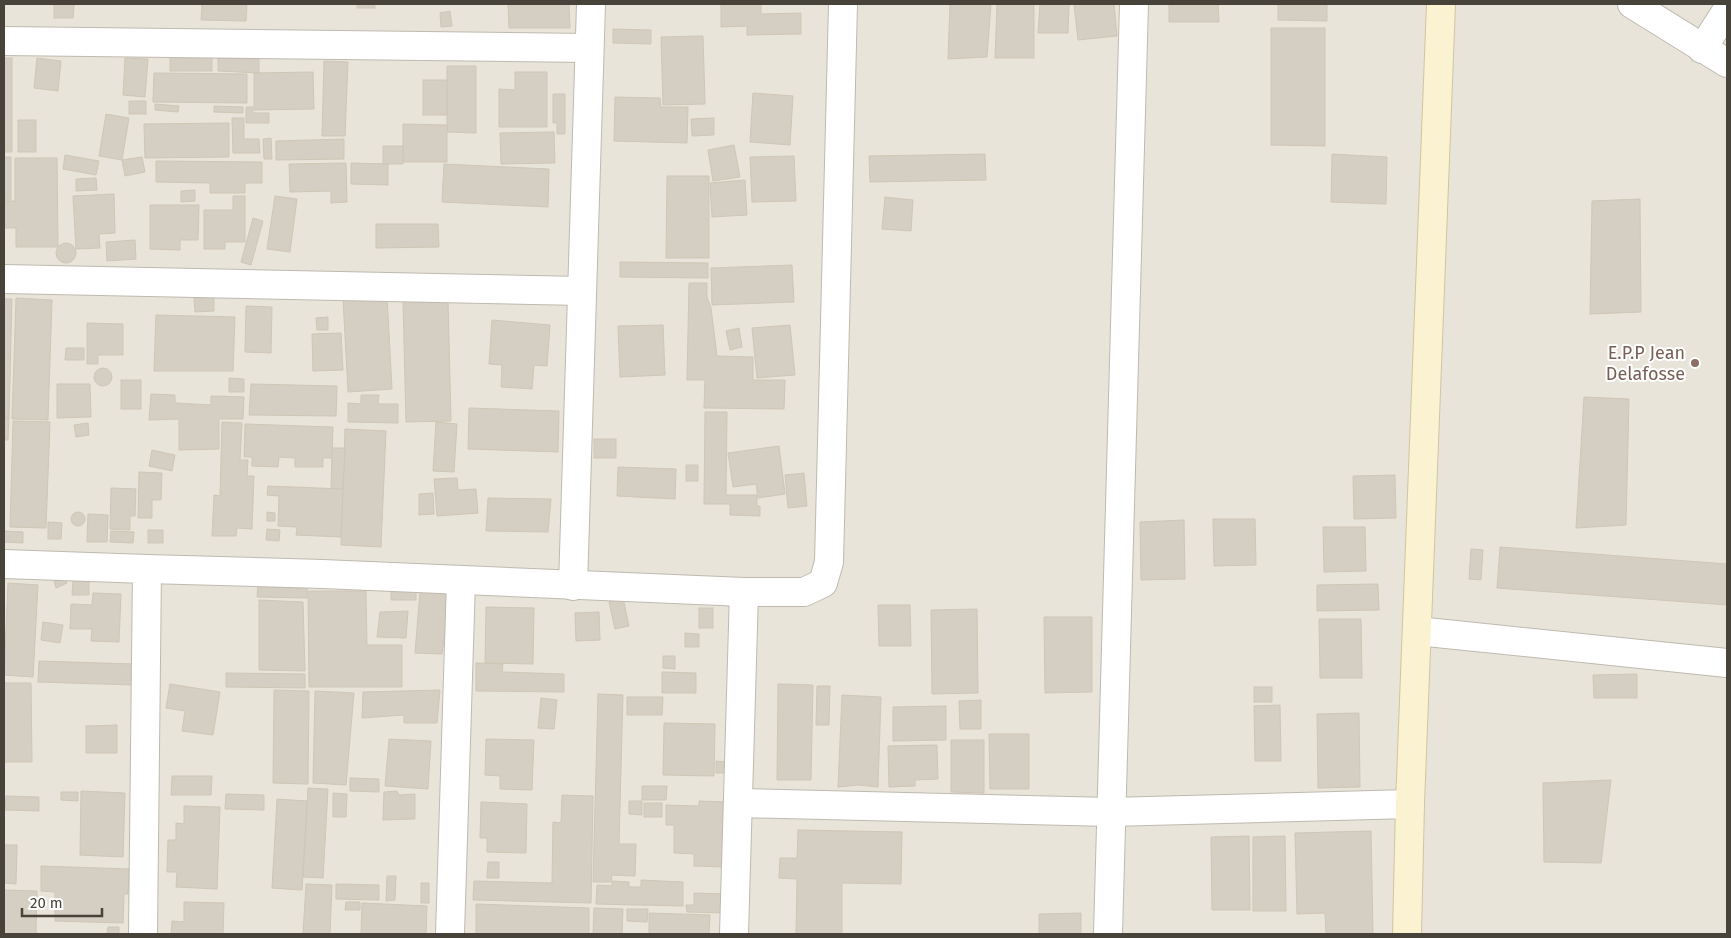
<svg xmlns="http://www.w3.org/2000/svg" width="1731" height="938" font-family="'Fira Sans',sans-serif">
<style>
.residential{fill:#e8e4da}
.building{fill:#d5cec2;stroke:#cfc6b5}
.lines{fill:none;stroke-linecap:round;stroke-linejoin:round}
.street-casing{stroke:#bfbaaf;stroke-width:30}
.secondary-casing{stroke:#d0c59f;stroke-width:30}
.street{stroke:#fff;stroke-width:28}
.secondary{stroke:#faf2d0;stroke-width:28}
.education-dot{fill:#8d6e63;stroke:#fff;stroke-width:2}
.labels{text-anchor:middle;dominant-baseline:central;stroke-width:4;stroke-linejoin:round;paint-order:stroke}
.education-label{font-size:18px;fill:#785e54;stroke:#fff;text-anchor:end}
</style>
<rect width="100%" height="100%" fill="#f4f2eb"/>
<rect class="residential" x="4" y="4" width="1723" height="930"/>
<g class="building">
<path d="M54,4H74L73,18H54Z"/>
<path d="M202,4H247L246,21L201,20Z"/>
<rect x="357" y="4" width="18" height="4"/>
<path d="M508,4H569L570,28H509Z"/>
<path d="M721,4H761V14L801,13V34L747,35V26L721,27Z"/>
<path d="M950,4H991L987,57L948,59Z"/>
<path d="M997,4H1034V58H995Z"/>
<path d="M1040,4H1069L1068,33H1038Z"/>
<path d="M1074,4H1114L1117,36L1078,40Z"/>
<path d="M1169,4H1218L1219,22H1169Z"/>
<path d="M1278,4H1327V21L1278,20Z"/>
<path d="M450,11L452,26L441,27L440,13Z"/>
<path d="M1271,28H1325V146L1271,145Z"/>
<path d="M613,29L651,30V44L613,43Z"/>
<path d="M703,36L705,104L663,105L661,37Z"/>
<rect x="170" y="57" width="42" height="14"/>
<rect x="4" y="58" width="8" height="94"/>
<path d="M37,58L61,61L58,91L34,88Z"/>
<path d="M125,58L148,59L145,97L123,95Z"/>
<path d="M218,58L259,59V73L218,71Z"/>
<path d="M324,61L348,62L345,136H322Z"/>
<path d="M447,66H476V133L447,132Z"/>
<path d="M313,72L314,109L254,110V73Z"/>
<path d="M515,72H547V127H499V89L515,90Z"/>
<path d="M154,73L247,74V103L153,102Z"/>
<rect x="423" y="80" width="24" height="35"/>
<path d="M753,93L793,96L790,145L750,142Z"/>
<path d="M553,94H565V134H557V123H553Z"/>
<path d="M615,97L660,98L661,107H688L687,143L614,141Z"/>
<rect x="129" y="101" width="17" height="13"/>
<path d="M155,104L179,106L178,112L155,110Z"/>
<path d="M214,106L243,107V113L214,112Z"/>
<path d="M246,107H253V113H269V123H246Z"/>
<path d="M106,114L129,118L122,160L99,156Z"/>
<path d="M232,118H244V139H259L260,153H233Z"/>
<path d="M714,118V135L692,136L691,119Z"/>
<rect x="18" y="120" width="18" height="32"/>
<path d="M229,123V157L145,158L144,124Z"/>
<path d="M403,124L447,125V162H403Z"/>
<path d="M554,132L555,163L501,164L500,133Z"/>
<path d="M271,138L272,159H264L263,139Z"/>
<path d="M344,139V159L276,160V141Z"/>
<path d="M734,145L740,177L713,181L708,150Z"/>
<rect x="383" y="146" width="20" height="18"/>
<path d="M985,154L986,180L870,182L869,156Z"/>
<path d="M1332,154L1387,157L1386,204L1331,202Z"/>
<path d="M65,155L99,161L96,175L63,169Z"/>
<path d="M794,156L796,201L752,202L750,157Z"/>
<rect x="4" y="157" width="7" height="43"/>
<path d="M142,157L145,172L125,176L122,160Z"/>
<path d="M15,158H57L58,247H16V228H4V201H15Z"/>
<path d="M156,161L262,162V183H245V193H210V183L156,182Z"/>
<path d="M346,163L347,202L331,203V191L290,192L289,164Z"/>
<path d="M351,163L388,164V185L351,184Z"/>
<path d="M444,164L549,169L548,207L442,202Z"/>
<path d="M667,176H709V258H666Z"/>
<path d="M96,178L97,190L76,191V179Z"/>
<path d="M745,180L747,215L712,217L710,183Z"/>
<path d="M195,190V201L181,202V191Z"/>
<path d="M114,194L115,233L99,234L100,248L76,249L73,196Z"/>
<path d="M233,196H245V242H225V249H204V210H233Z"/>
<path d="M275,196L297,199L290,252L267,249Z"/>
<path d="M885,197L913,200L911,231L882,229Z"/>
<path d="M1640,199L1641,312L1590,314L1592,201Z"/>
<path d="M150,205H199L198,240H180V250L150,249Z"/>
<path d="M253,218L263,221L251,265L241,262Z"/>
<path d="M376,224H438L439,247L376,248Z"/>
<path d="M135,240L136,259L107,261L106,242Z"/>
<circle cx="66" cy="253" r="10"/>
<path d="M620,262L708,263V278L620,277Z"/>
<path d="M792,265L794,302L712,305L711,268Z"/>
<path d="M689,283H707V297L711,308L717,356L753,357V380H785L784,409L704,408L705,380H687Z"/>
<path d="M387,296L392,389L348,392L343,298Z"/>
<path d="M214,297V311L195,312L194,298Z"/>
<path d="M16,298L52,300L48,420L12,419Z"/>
<path d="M4,299H12L9,418H4Z"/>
<path d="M448,300L451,421L406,422L403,301Z"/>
<path d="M246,306L272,307L271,353L245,352Z"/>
<path d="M156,315L235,317L233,371H154Z"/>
<path d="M328,317V330H317L316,318Z"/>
<path d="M492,320L550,325L547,366L534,365L532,389L501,387L502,365L489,364Z"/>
<path d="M87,323L123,324V355H98V364H87Z"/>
<path d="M663,325L665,375L620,377L618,326Z"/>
<path d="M790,325L795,375L757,378L752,328Z"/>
<path d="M739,328L742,347L730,350L726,331Z"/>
<path d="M341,333L343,370L313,371L312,334Z"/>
<path d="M66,348H84V360H65Z"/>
<circle cx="103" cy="377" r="9"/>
<path d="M229,378L244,379V392H229Z"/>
<rect x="121" y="380" width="20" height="29"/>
<path d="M57,384H90L91,417L57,418Z"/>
<path d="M251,384L337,386L336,416L249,415Z"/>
<path d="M151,394L175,395V403L211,405V396L244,397L243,419H219V449L179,450V419L149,420Z"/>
<path d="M361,395H379L378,404H398V423L348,422V403L361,404Z"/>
<path d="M1584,397L1629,399L1626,525L1576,528Z"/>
<path d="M469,408L559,411L558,452L468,449Z"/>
<path d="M705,412H727L726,495H757V506H760V516L730,515V504H704Z"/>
<path d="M4,418H9L8,440H4Z"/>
<path d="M13,421L50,422L46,528L10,527Z"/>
<path d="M222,422L242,423L240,460H248L247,476H254L252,529L237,528L236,536H212L214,495L220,496Z"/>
<path d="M436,422L457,424L454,472L433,471Z"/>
<path d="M88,423L89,435L76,437L74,425Z"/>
<path d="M245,424L333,427L332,458H323V467H295V458L279,457L278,467L252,466V457H244Z"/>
<path d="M345,429L386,431L381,547L341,545Z"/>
<rect x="594" y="439" width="22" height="19"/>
<path d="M779,446L785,494L758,498L756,484L733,487L728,453Z"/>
<path d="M332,448H345L343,489H331Z"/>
<path d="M152,450L175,455L172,471L149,466Z"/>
<rect x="686" y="465" width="12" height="16"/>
<path d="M618,467L676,469L675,499L617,496Z"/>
<path d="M139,472L162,473L161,500H152V518H138Z"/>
<path d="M804,473L807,506L788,508L785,475Z"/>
<path d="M1395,475L1396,518L1354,519L1353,476Z"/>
<path d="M457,478L458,490L476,489L478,513L437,516L434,479Z"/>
<path d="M268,486L343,489L341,537L296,535L297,527L278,526L279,496L267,495Z"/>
<path d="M111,488L136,489L135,516H130V530L110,529Z"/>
<path d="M433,493L434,514L419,515V494Z"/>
<path d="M488,498L551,499L548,532L486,531Z"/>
<circle cx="78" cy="519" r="7"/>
<path d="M267,512L275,513V521H267Z"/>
<path d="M88,514L108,515L107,542H87Z"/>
<path d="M1213,519H1255L1256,565L1214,566Z"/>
<path d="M1184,520L1185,579L1141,580L1140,522Z"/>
<path d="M48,522L62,523L61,539H48Z"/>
<path d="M1323,527H1365L1366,571L1324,572Z"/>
<path d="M267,529L280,530L279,541L266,540Z"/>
<rect x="148" y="530" width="15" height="13"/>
<path d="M4,531L23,532V543L4,542Z"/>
<path d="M111,531L134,532L133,543L110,542Z"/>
<path d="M1500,547L1727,564V605L1497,588Z"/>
<path d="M1471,549L1483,550L1481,580L1469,579Z"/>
<path d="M65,577L67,583L56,588L54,581Z"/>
<path d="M73,581L89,582V595H72Z"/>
<path d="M8,583L38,585L33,677L4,675Z"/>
<path d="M1378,584L1379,610L1317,611V585Z"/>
<path d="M258,585H307V598L257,597Z"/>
<path d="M391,589L416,590V600H391Z"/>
<path d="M308,591H366L367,645H402V687H309Z"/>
<path d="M420,591L450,594L442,654L415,653Z"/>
<path d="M93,593L121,594L119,642L91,641L92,629H70L71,604L92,605Z"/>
<path d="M623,598L629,626L615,629L609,602Z"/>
<path d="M259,600L303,602L305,671L259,670Z"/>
<path d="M878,605H910L911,646H879Z"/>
<path d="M486,607L534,608L533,664L485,663Z"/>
<rect x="699" y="608" width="14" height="20"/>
<path d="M977,609L978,693L932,694L931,610Z"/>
<path d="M408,611L406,638L377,637L380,612Z"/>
<path d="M599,612L600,640L576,641L575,613Z"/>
<path d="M1044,617H1092V692L1045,693Z"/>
<path d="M1319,619H1361L1362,678H1320Z"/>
<path d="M43,622L63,625L60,643L41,640Z"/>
<path d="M685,633L699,634V647H685Z"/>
<path d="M663,656H675V669L663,668Z"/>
<path d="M39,661L134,664L133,685L38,682Z"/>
<path d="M476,663L503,664L502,672L564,674V692L476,691Z"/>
<path d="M662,672L696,673V693H662Z"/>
<path d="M226,673L305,674V688L226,687Z"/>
<path d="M1637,674V698H1594L1593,675Z"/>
<path d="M4,683H31L32,762H4Z"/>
<path d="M170,684L220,692L213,735L182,731L185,711L166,708Z"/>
<path d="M778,684L813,685L811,780H777Z"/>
<path d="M817,686H830L829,725H816Z"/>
<rect x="1254" y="687" width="18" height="15"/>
<path d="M274,690L309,691L308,784L273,783Z"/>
<path d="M440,690L437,723H404V715L362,718L363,692Z"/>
<path d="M315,691L354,693L346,785L313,783Z"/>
<path d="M598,694L623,695L619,844H636L635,876L612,875L611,882H593Z"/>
<path d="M842,695L881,697L878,787L859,785L838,787Z"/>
<path d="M627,697H663L662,715H627Z"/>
<path d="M541,698L557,700L554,729L538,728Z"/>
<path d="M981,700V729H960L959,701Z"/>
<path d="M1280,705L1281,761H1255L1254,706Z"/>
<path d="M946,706V740L893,741V707Z"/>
<path d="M1359,713L1360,787L1318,788L1317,714Z"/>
<path d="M664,723L715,724L714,776L663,775Z"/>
<path d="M117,725V753H86V726Z"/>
<path d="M989,734H1029V789H990Z"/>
<path d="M389,739L431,741L428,789L385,786Z"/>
<path d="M486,739L534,740L532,790L500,789V776L485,775Z"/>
<path d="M951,740H984V793L951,792Z"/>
<path d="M937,745L938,779L915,780V786L889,787L888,746Z"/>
<path d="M716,761L726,762V773H716Z"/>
<path d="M172,776H212L211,795H171Z"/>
<path d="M350,778L379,779V792L350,791Z"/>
<path d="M1611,780L1601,863L1544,862L1543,783Z"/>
<path d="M642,786H667L666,800H642Z"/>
<path d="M308,788L328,789L323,878L303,877Z"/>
<path d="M81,791L125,793L123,857L80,855Z"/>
<path d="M397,791L399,795L415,794V819L383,820L384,792Z"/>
<path d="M61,792H78V801L61,800Z"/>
<path d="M333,793L347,794L346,817H333Z"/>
<path d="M226,794L264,795V810L225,809Z"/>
<path d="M562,795L593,796L591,903L473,900L474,881L552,883L553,822L561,823Z"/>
<path d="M6,796L39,797V811L5,810Z"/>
<path d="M277,799L307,801L302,890L272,888Z"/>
<path d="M629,801H642V815L629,814Z"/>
<path d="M699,801L726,802L724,867L694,866V854L674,853V825H666V805L699,806Z"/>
<path d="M481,802L527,804L526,853L487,852V838H480Z"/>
<rect x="644" y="803" width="18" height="14"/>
<path d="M184,806L220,807L217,889L176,887L177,872H167L168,840H176V823L184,824Z"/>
<path d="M798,830L902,832L901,884L842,883V934H796L797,879L779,878L780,858H797Z"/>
<path d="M1371,831L1373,934H1326L1325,913L1297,914L1295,833Z"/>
<path d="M1249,836L1250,910H1212L1211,837Z"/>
<path d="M1285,836L1286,911H1253V837Z"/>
<path d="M4,845H17L16,884L4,883Z"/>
<path d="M488,862H499V878H487Z"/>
<path d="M41,866L129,869L128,894H124L123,923L55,921V892L41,891Z"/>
<path d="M387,876H396L395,900L386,901Z"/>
<path d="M641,880L683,882V906L596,904L597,885L612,886V881L629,882V887H641Z"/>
<rect x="421" y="883" width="8" height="20"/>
<path d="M306,884L332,885L330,934H303Z"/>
<path d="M336,884L379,885V900L336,899Z"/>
<path d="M4,890L37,891L36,934H4Z"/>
<path d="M694,893L725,894V913L687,912L686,905H694Z"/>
<path d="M184,902L224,903L223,934H171L172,921L184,922Z"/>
<path d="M346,902H360V910H345Z"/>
<path d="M362,903L427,906L426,934H361Z"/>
<path d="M476,904L589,908V934H476Z"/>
<path d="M594,908L623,909L622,934H593Z"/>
<path d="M627,909H648L647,922L627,921Z"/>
<path d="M649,913L710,915L709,934H649Z"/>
<path d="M1081,913V934H1039V914Z"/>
<path d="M108,927H119V934H107Z"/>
</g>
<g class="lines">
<defs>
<g id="street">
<path d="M1632,4L1727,63"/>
<path d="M4,41L589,48"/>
<path d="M1702,49L1727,10"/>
<path d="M4,279L582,291"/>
<path d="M4,564L147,569L143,934"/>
<path d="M147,569L323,574L744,592"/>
<path d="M573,586L591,4"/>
<path d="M1417,631L1727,663"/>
<path d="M738,803L1111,812L1410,804"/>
<path d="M450,934L461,580"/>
<path d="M734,934L744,592H804L823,583L829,562L843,4"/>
<path d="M1108,934L1134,4"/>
</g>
<path id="secondary" d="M1407,934L1410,804L1441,4"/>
</defs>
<use href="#street" class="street-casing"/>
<use href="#secondary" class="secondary-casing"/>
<use href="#street" class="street"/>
<use href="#secondary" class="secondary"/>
</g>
<circle class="education-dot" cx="1695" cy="363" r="5"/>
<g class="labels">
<g class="education-label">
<text x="1685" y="353">E.P.P Jean<tspan x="1685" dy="21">Delafosse</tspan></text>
</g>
</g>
<rect width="1731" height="938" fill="none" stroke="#48433a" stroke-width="10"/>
<path d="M22 908v8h80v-8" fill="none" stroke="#48433a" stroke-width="2.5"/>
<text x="30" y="908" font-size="15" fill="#48433a" stroke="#ffffff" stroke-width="4" paint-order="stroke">20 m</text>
</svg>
